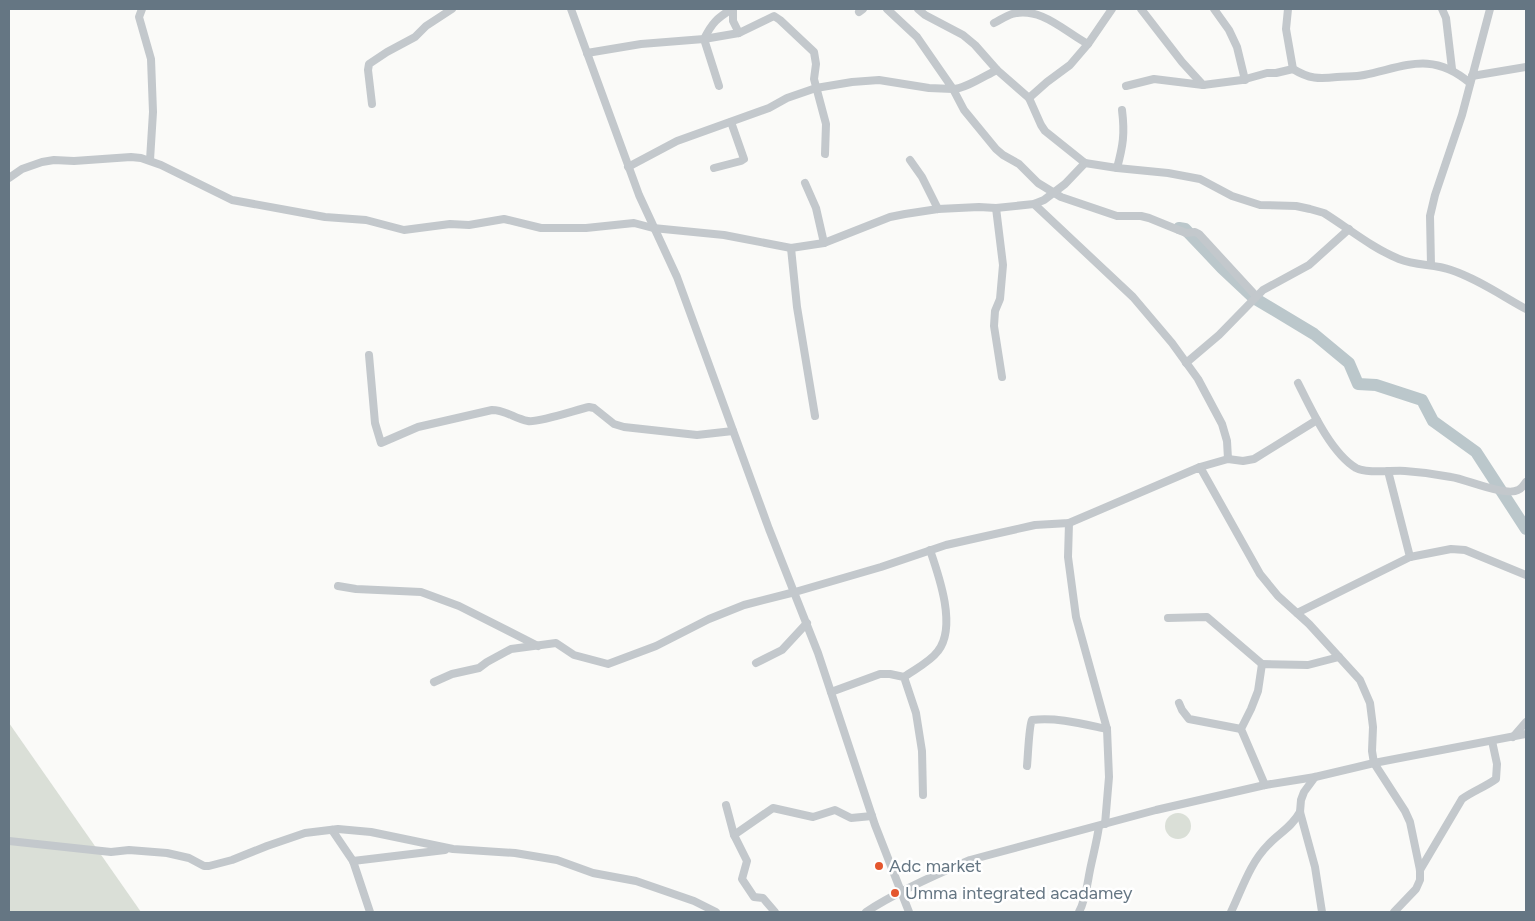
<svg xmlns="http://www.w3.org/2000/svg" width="1535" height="921" font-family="Figtree,sans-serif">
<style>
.green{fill:#dadfd7}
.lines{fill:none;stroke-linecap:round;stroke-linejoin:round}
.river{stroke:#bbc7cb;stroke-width:12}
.street{stroke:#c3c8cc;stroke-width:8}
.poi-dot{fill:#e4572e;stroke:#fff;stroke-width:2}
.labels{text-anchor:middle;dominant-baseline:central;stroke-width:5;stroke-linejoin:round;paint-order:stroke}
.poi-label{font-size:18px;fill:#657683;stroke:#fff;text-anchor:start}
</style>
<rect width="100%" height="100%" fill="#fafaf8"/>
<g class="green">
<path d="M9,723L141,912H9Z"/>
<circle cx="1178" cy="826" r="13"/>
</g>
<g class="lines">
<path class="river" d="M1179,228L1185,229L1222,268L1254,298L1314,334L1349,363L1358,384L1376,385L1422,400L1433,421L1476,452L1526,529"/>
<g class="street">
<path d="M142,9L139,17L151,59L153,112L150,160"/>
<path d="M571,9L639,195L677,277L769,529L818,653L875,825L909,912"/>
<path d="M733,9V21L739,33"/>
<path d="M918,9L925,15L963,35L975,45L997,70L1029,98L1041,125L1045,131L1085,163L1117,168L1168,173L1200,179L1232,196L1260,205L1296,206L1310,209L1324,213C1348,228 1372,248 1399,259C1416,266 1434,264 1451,270C1478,279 1502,296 1526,309"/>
<path d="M1141,9L1182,62L1203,85L1242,80L1267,73H1276L1293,69"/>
<path d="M1214,9L1229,30L1237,47L1245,80"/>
<path d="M1288,9L1286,29L1293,69C1309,79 1319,79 1337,77C1346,76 1355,77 1364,75C1407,66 1432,51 1470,83"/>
<path d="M1442,9L1446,18L1452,69"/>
<path d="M859,12L863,9"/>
<path d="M994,23C1000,20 1006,16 1012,14C1041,6 1065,32 1088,44"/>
<path d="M587,53L641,44L704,39L739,33L774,16L780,20L814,52L816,64L814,79L826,124L825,154"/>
<path d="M997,70C986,75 965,89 953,89L964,110L996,149L1003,155L1019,164L1038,183L1061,197L1117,216H1141L1149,218L1186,233L1195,232L1199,234L1256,296"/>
<path d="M1472,76L1526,67"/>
<path d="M719,86L704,39C712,23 717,18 732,9"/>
<path d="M1126,86L1154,79L1203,85"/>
<path d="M1029,98L1047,82L1070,65L1088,44L1112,9"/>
<path d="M372,104L368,70L369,64L387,52L415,37L426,26L452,9"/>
<path d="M910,160L922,177L938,209"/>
<path d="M628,167L677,141L769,108L787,98L816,88L852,82L879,80L929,88L953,89L917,37L887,9"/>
<path d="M714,168L741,161L744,159L731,122"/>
<path d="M1117,168C1123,146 1125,134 1122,110"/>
<path d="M9,178L22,169L42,162L54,160L74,161L131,157L141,158L161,165L232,200L325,217L366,220L404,230L450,224L469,225L504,219L541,228H586L634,223L653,228L724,235L791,248L824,243L890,217L905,214L938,209L979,207L996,208L1034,204L1044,200L1065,184L1085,163"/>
<path d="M805,183L816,208L824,243"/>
<path d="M1034,204L1133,297L1172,343L1198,379L1222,424L1227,441L1228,459"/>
<path d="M996,208L1003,265L1000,299L995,311L994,326L1002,377"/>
<path d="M791,248L797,307L815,416"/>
<path d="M1431,265L1430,216L1435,195L1462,115L1490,9"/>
<path d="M369,355L375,423L381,443L418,427L492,410C506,410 515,419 528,421C538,423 576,410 589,407L594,408L614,424L624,427L697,435L733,431"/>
<path d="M1186,363L1219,335L1263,290L1309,265L1349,229"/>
<path d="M1298,383C1311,409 1331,453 1356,468C1368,474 1392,470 1405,471C1421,472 1436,474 1451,477C1466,479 1506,497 1518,490C1521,489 1524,485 1526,482"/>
<path d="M1200,467L1228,459L1243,461L1254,459L1317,420"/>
<path d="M1388,471L1410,557"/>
<path d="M1069,523L1068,557L1076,617L1107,729L1109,777L1105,824"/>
<path d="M338,586L356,589L421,592L459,606L538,646"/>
<path d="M1297,613L1410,557L1451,549L1465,550L1526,575"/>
<path d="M1168,618L1207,617L1262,664"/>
<path d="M756,663L782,650L807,623"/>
<path d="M904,677C915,669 930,662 938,651C957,627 939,576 930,550"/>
<path d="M434,682L452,674L479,668L487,662L511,649L556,643L574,655L608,664L656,646L709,619L744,605L795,592L881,567L946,545L1035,525L1069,523L1200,467L1260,574L1278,596L1309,624L1360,680L1370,703L1373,727L1372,751L1374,763L1405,811L1410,822L1420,870V880L1416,889L1394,912"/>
<path d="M831,692L880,674H890L904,677L916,713L922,751L923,795"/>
<path d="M1179,703L1182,710L1189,719L1241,729"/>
<path d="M1513,737L1526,722"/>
<path d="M1027,766C1028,756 1029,725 1032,720C1057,717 1083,724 1107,729"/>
<path d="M1315,777L1304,792L1301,800L1300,812L1315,867L1322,912"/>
<path d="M1265,785L1241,729L1251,709L1258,691L1262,664L1308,665L1339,657"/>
<path d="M726,805L734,835"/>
<path d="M332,830L353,861L370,912"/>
<path d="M9,841L111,852L129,850L167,853L189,858L204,866H209L232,860L267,846L305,833L338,829L371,832L453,849L515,853L557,860L593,873L636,881L694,901L716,912"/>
<path d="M353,861L445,850"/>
<path d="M1420,870L1462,799C1473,791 1485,787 1496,779L1497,764L1492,741"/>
<path d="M775,912L763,898L754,897L742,879L747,861L734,835L773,808L813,817L835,810L851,818L872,816"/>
<path d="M866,912C896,892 937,874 970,860L1156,810L1265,785L1315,777L1374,763L1526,734"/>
<path d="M1079,912C1086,899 1087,885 1090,870C1093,855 1097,841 1099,826"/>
<path d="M1231,912C1242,889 1250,863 1268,845C1280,832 1291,828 1300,812"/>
</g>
</g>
<g class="poi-dot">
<circle cx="879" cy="866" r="5"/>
<circle cx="895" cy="893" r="5"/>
</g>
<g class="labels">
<g class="poi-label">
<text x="889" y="866">Adc market</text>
<text x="905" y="893">Umma integrated acadamey</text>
</g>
</g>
<rect width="1535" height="921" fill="none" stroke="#657683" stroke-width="20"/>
</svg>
